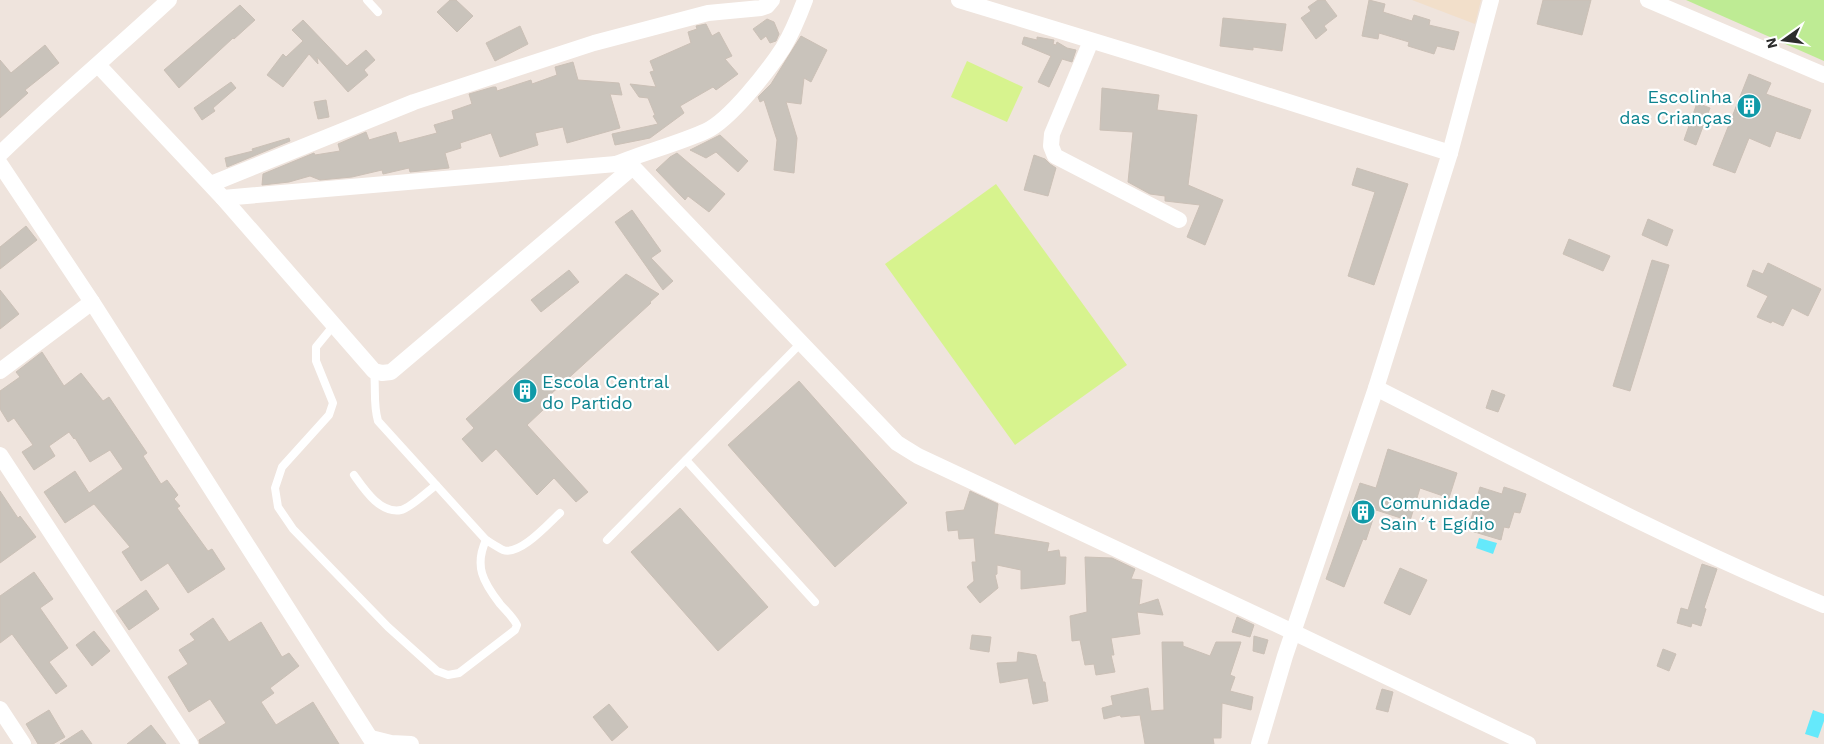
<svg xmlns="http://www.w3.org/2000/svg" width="1824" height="744" font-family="'Work Sans',sans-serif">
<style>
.education{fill:#f2dfca}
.green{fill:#beeb94}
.pitch{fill:#d7f38e}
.water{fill:#65e9fb}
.building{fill:#c9c3bb;stroke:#cbc0b6}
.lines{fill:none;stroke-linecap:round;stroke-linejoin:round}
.lane{stroke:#fff;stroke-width:8}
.street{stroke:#fff;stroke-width:16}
.labels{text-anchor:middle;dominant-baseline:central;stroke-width:4.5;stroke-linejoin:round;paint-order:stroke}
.culture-label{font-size:18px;fill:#0d838f;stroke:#fff;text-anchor:start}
</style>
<rect width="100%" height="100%" fill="#efe4dd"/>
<path class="education" d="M1412,0H1481L1475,24Z"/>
<path class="green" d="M1686,0H1824V61Z"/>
<g class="pitch">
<path d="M967,61L1023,87L1007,122L951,97Z"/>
<path d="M996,184L1127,365L1015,445L885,264Z"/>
</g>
<g class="water">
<path d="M1479,538L1497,543L1493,554L1476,548Z"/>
<path d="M1813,710L1824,714V721L1818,738L1805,734Z"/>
</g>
<g class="building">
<path d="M450,0H456L473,16L457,32L437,12Z"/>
<path d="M1318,0H1325L1337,16L1324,26L1327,30L1316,39L1301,18L1311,11L1308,7Z"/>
<path d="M1369,0L1385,4L1383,12L1412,21L1414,15L1430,20L1429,25L1459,32L1454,50L1437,46L1434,54L1408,46L1409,42L1379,33L1378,39L1362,36Z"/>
<path d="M1543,0H1591L1582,35L1537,24Z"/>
<path d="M240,5L255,20L234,39L233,38L179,88L164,70Z"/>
<path d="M1223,18L1286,24L1282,51L1253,47V50L1220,46Z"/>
<path d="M767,19L774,22L779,34L776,41L770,43L766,36L761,40L753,29Z"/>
<path d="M303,20L347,66L366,50L375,60L364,70L368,75L348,92L317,57L318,64L309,54L283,87L267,75L283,54L286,57L303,41L292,30Z"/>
<path d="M706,24L712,36L719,32L732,56L725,59L738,74L716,90L713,87L680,106L684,113L650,138L615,145L612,134L658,124L653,116L655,115L648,98L639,97L630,84L656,87L650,72L654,71L650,61L691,43L688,32L697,29L696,26Z"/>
<path d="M520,26L528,44L495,61L486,43Z"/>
<path d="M801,36L827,50L811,82L804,78L801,104L786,102L797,138L794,173L774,170L777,140L764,100L760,102L758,97L771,84Z"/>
<path d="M1024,37L1037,40V37L1054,40L1053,44L1056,45L1057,42L1067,48L1076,50L1072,62L1062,59L1049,87L1038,82L1051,56L1022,44Z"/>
<path d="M45,45L59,63L25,90L28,93L0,118V60L11,73Z"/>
<path d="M573,62L578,80L619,83L622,95L610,94L620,128L567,143L563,127L535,133L538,145L500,157L491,133L460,143L461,148L445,153L449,168L410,172L409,168L383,174L382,170L352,177L320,180L310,176L289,182L262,185L263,174L314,153L315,155L340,151L338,144L366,132L369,140L396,132L399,143L437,133L434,125L454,119L452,111L472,104L469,94L493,87H496L497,91L531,80L532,84L557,75L555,67Z"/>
<path d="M1749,74L1771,83L1766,94L1811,110L1800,139L1776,131L1770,147L1749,138L1735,173L1713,165Z"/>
<path d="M231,82L236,88L213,108L215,111L202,120L194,108Z"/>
<path d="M1102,88L1159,95L1157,110L1197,115L1188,185L1223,200L1205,245L1187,237L1200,205L1165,201V196L1150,194L1128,182L1133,132L1100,130Z"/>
<path d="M326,100L329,117L318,119L314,102Z"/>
<path d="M1697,103L1710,108L1696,145L1684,140Z"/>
<path d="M720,135L748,161L738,172L716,152L706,158L690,150Z"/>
<path d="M289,138L290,141L227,167L225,158L253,151L252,149Z"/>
<path d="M677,153L725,194L709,212L688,196L685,200L656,170L670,157Z"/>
<path d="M1034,155L1045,159L1050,164L1056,168L1048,196L1024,190Z"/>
<path d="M1357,168L1408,184L1374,285L1348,276L1375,192L1352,185Z"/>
<path d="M632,210L661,251L651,258L673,281L663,290L615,222Z"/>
<path d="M1648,219L1673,230L1667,246L1642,235Z"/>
<path d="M26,226L37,240L0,269V247Z"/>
<path d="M1569,239L1610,256L1603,271L1563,254Z"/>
<path d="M1652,260L1669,265L1630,391L1613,386Z"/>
<path d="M1768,263L1821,289L1808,316L1792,308L1783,326L1772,321L1771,323L1757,317L1768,296L1747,286L1753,270L1763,274Z"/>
<path d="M569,270L579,282L541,312L531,300Z"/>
<path d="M626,274L659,294L650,302L651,303L540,404L544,409L527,425L588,492L576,502L554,478L537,495L496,449L482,462L462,439L474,428L466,419Z"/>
<path d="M0,290L19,314L0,329Z"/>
<path d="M42,352L64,386L81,373L103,401L109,397L147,453L143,456L161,484L167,480L178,495L174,499L180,506L177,508L208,551L212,549L225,569L188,593L168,563L141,581L122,552L130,547L94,504L65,523L44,492L75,471L89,493L123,469L110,450L90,462L75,438L74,439L69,432L49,446L55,456L34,470L22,452L33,445L14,418L8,422L0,409V391L20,377L16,372Z"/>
<path d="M799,381L907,503L835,567L728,445Z"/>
<path d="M1492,390L1505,395L1498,412L1486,408Z"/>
<path d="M1388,449L1457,473L1449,498L1420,488L1410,521L1376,510L1366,540L1363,539L1344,587L1326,579L1360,483L1376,488Z"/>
<path d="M1480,487L1502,494L1504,487L1526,494L1520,513L1514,512L1509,528L1504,527L1501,540L1468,530Z"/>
<path d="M0,491L18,518L20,516L36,537L0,563Z"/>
<path d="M970,491L998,504L994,534L1049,543L1047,552L1059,550L1060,557H1066L1065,584L1021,589V570L997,565V574L995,575L998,588L980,603L967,587L974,581L972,562H976L974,538L959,539L958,530L948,531L946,512L964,510Z"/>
<path d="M680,508L768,607L718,651L631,552Z"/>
<path d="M1085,557L1112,558L1135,569L1131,579L1142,580L1139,605L1158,599L1163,615L1137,612L1140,634L1111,638L1114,655H1111L1115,672L1096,675L1094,664L1085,665L1080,640L1072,641L1070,616L1087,612Z"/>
<path d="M1702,564L1717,569L1704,608L1706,609L1701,626L1692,623L1691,627L1677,623L1681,608L1688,610Z"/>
<path d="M1400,568L1427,580L1410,615L1384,603Z"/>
<path d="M34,572L53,599L40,608L68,648L49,662L67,686L56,694L12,634L0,643V596Z"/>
<path d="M146,590L159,609L129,630L116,611Z"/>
<path d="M1237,617L1254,625L1250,637L1232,632Z"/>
<path d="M213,618L229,642L261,622L282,657L289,653L299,666L270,688L274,693L261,702L276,725L313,702L339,744H200L199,740L226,723L210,699L189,712L168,677L188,664L179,650L195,640L190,634Z"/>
<path d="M94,631L110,651L92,666L76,645Z"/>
<path d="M972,635L991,637L989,652L970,649Z"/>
<path d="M1254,636L1268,640L1264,654L1253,651Z"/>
<path d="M1162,642H1183V646L1210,656L1216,642H1241L1230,675L1235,677L1230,691L1253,697L1251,710L1222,703L1221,738H1213L1214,744H1145L1140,715L1121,717L1120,715L1104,719L1102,708L1113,705L1111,696L1148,688L1151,711L1164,710Z"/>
<path d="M1663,649L1676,654L1669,671L1657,666Z"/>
<path d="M1018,652L1036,655L1043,682H1045L1048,701L1033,704L1028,678L1000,683L997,663L1017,662Z"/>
<path d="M1382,689L1393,692L1388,712L1376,709Z"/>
<path d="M609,704L628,727L612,741L593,717Z"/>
<path d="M49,710L65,737L53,744H38L26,724Z"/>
<path d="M151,725L166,744H127Z"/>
<path d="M82,730L92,744H60Z"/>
</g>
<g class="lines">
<g class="lane">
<path d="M367,0L378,12"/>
<path d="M334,325L316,347V361L333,403L329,415L282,467L275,488L278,507L293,529L388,627L437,671L448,675L459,673L515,630L517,625C513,617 506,611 500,604C483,582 474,566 486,540"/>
<path d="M374,371C376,389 373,404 378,421L486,540C491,543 497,547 503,550C520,556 548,524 560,513"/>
<path d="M686,460L815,602"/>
<path d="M354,475C364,489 380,514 401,510C409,509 428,491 436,485"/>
<path d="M607,540L801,343"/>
</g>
<g class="street">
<path d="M959,0L1149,58L1450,153"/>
<path d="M1648,0L1824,75"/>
<path d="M1091,41L1052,134L1051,146L1055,156L1179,220"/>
<path d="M98,65L223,198L374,371L382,373L391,372L633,167"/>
<path d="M0,154C54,101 113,52 169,0"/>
<path d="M0,164L92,302L374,744"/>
<path d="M616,164C645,152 677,144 706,131C730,120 768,71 783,48C792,33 799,16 805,0"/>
<path d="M211,184L414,102L594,43L708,13L761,8L767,6L772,0"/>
<path d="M223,198L616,164L633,167L897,443L918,456L1293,632L1528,744"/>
<path d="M0,371L92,302"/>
<path d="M1376,388C1524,463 1671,542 1824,605"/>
<path d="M0,455L190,744"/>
<path d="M0,709L23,744"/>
<path d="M371,738L391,743L411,744"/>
<path d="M1259,744L1285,656L1376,388L1450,153L1491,0"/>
</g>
</g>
<defs>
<symbol id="building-disc" viewBox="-11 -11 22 22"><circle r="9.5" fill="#0f9aa8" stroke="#fff"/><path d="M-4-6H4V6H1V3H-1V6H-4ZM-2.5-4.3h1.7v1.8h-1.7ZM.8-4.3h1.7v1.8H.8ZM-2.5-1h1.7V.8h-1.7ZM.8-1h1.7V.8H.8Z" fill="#fff"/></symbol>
</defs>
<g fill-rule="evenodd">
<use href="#building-disc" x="1735" y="92" width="28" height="28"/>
<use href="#building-disc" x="511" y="377" width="28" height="28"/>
<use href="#building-disc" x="1349" y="498" width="28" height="28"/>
</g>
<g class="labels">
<g class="culture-label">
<text x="1732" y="96" text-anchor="end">Escolinha<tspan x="1732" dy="21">das Crianças</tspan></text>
<text x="542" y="381">Escola Central<tspan x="542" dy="21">do Partido</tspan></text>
<text x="1380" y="502">Comunidade<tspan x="1380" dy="21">Sain´t Egídio</tspan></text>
</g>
</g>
<g transform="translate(1784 40) rotate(256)" stroke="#ffffff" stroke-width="4" paint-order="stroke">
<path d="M0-4L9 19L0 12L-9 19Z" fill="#2c2c2c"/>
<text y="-8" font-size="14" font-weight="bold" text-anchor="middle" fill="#2c2c2c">N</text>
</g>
</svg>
